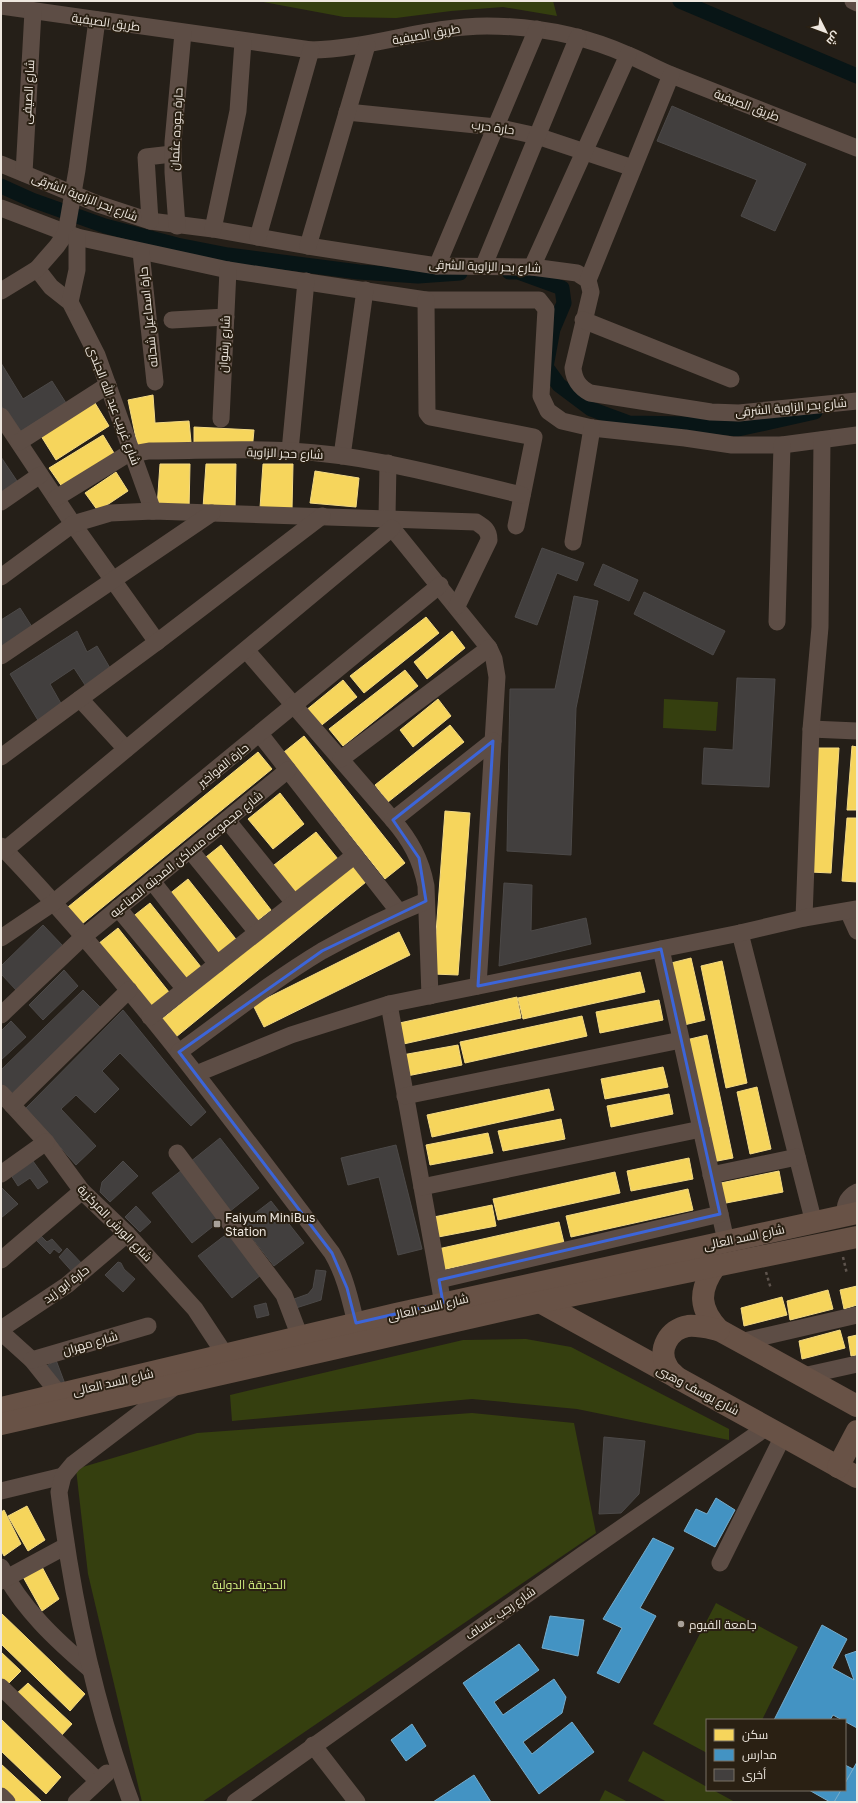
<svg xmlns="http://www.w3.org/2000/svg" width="858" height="1803" font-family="'Golos Text',Cairo,sans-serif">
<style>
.green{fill:#353f0f}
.homes{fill:#f6d55c;stroke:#f4da83}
.schools{fill:#4393c3;stroke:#76accb}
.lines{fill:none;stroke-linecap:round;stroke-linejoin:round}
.canal{stroke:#081516;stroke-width:15}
.building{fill:#423f3e;stroke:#4c4948}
.path{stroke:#5e544d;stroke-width:2.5;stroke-dasharray:3 3;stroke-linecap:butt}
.minor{stroke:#5d4d45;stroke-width:17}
.major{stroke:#685246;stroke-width:22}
.marked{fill:none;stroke:#3c65d9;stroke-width:3;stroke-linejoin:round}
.poi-dot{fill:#a8a199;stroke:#2a2013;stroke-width:1.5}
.labels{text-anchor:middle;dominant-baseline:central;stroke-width:4;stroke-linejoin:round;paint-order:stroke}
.street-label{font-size:12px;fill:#eee7df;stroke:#2a2013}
.poi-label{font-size:12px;fill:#eee7df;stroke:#2a2013;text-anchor:start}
.park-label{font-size:12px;fill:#d3f081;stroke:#2a2013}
</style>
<rect width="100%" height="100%" fill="#251f18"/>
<g class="green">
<path d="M258,1H553L557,16L503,7L451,11L396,18L344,17Z"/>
<path d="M664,699L718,702L716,731L663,728Z"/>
<path d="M526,1339L571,1347L729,1429V1440L577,1409L472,1399L232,1421L230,1395L463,1340Z"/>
<path d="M472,1413L574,1423L596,1533L202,1802H142L88,1574L76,1469L197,1433Z"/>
<path d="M716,1603L798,1647L762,1720H707V1753L653,1724Z"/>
<path d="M643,1751L707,1787V1790H713L735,1802H667L628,1781Z"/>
<path d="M605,1790L628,1802H599Z"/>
</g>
<g class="homes">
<path d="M153,395L155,423L189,421L191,442L138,448L128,400Z"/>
<path d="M95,403L109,426L56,460L41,436Z"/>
<path d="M194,427L254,430L252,451H194Z"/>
<path d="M103,435L117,458L65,491L49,468Z"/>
<path d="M160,464H190L189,510L157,508Z"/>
<path d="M206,464H236L235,510L203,508Z"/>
<path d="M263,464H293L292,510L260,508Z"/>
<path d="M315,471L359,478L356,507L310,503Z"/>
<path d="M116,472L128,491L98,511L85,493Z"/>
<path d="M426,617L439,633L364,693L350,676Z"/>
<path d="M452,631L465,648L427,679L414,662Z"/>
<path d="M405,670L418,686L343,746L329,729Z"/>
<path d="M343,680L357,697L318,728L305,711Z"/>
<path d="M438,699L451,716L413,747L400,730Z"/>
<path d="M450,725L464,742L388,802L375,785Z"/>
<path d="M304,736L405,863L385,879L284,752Z"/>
<path d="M852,746L857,747V810H847Z"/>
<path d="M817,748H839L831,873L810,872Z"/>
<path d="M258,752L272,769L82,924L68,907Z"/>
<path d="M280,793L304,824L273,849L248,819Z"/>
<path d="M445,811L470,813L458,975L433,974Z"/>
<path d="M847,818H857V882L842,881Z"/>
<path d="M316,832L338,859L292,896L269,869Z"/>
<path d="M221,845L271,910L252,925L201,861Z"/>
<path d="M352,864L366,882L176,1037L162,1019Z"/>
<path d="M188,879L239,943L219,958L168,895Z"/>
<path d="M150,903L201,967L182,983L131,918Z"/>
<path d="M118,928L169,992L149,1008L98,944Z"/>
<path d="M399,932L410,955L264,1027L253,1005Z"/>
<path d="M691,958L705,1020L684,1025L671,963Z"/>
<path d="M722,961L747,1083L726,1088L701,966Z"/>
<path d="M640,972L645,992L523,1019L518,998Z"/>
<path d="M517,997L521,1018L399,1045L395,1024Z"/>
<path d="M659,1000L663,1020L600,1033L596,1012Z"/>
<path d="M582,1016L587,1036L465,1063L460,1042Z"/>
<path d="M707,1035L733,1158L712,1162L686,1040Z"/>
<path d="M458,1045L462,1065L407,1076L402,1055Z"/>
<path d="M663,1067L668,1087L605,1099L601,1079Z"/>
<path d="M757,1087L771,1149L750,1154L737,1092Z"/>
<path d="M549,1089L554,1110L432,1137L427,1115Z"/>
<path d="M669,1094L673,1114L611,1127L607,1106Z"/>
<path d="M561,1119L565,1139L503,1151L498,1131Z"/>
<path d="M488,1133L493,1153L430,1165L426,1145Z"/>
<path d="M689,1158L693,1179L631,1191L627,1171Z"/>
<path d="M779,1171L783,1192L721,1204L716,1184Z"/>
<path d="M615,1172L620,1193L498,1220L493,1199Z"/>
<path d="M688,1189L693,1210L571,1237L566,1216Z"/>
<path d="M492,1205L496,1226L433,1238L429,1218Z"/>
<path d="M559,1222L564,1243L442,1270L438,1249Z"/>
<path d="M857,1286V1305L844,1309L840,1290Z"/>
<path d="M828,1290L833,1309L790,1320L787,1301Z"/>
<path d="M782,1297L787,1315L744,1326L741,1308Z"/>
<path d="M840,1330L845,1348L802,1359L799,1341Z"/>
<path d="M857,1335V1355L851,1356L848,1337Z"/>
<path d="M27,1506L45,1540L28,1551L8,1516Z"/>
<path d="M4,1510L21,1544L4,1556L1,1550V1512Z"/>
<path d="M41,1565L59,1599L42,1611L22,1575Z"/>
<path d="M1,1613L85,1694L70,1711L1,1644Z"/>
<path d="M1,1652L21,1671L8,1684L1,1678Z"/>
<path d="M28,1683L72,1724L60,1737L14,1696Z"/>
<path d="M1,1719L61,1777L46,1794L1,1751Z"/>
<path d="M1,1764L42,1802H14L1,1790Z"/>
</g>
<g class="schools">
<path d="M716,1498L735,1510L715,1547L684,1531L696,1509L707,1514Z"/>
<path d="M653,1538L674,1548L640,1608L656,1616L619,1683L597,1673L622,1628L603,1619Z"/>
<path d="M550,1616L584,1620L578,1656L542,1648Z"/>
<path d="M822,1625L847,1639L832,1668L854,1680L845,1655L857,1651V1728L833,1715L830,1720H774Z"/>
<path d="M519,1644L539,1670L494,1702L503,1715L554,1679L566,1697L562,1713L523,1742L532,1754L572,1722L594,1752L539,1794L463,1683Z"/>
<path d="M412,1724L426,1746L406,1761L391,1740Z"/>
<path d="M857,1762V1802H834L841,1790H845V1783Z"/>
<path d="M845,1765L853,1769L845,1783Z"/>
<path d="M474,1775L491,1802H433Z"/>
<path d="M809,1790H841L834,1802H830Z"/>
</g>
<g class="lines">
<g class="canal">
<path d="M680,1L857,76"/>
<path d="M1,186L32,200L105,226L177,245L228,255L359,272L418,276L460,273"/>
<path d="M509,272H518L562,288L564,303L553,329L546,367L559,385L591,409L629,423L687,424L738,429L815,412"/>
</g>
</g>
<g class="building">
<path d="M672,106L806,164L775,231L741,216L757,180L657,141Z"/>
<path d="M1,363L23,399L52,381L66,403L18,433L1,405Z"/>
<path d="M1,457L17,481L1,493Z"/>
<path d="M542,548L584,563L577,581L557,573L537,625L515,617Z"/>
<path d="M603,564L638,580L629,601L594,585Z"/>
<path d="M644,592L725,631L713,655L634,614Z"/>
<path d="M574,596L598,601L576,708L571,855L507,851L510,689H555Z"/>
<path d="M20,608L34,630L1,652V620Z"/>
<path d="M77,631L87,652L97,646L110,668L87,688L74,668L50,684L63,707L39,722L10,674Z"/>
<path d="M737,678L775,679L769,787L702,784L704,748L733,750Z"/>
<path d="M504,883L532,885L531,931L586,918L591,944L499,966Z"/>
<path d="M43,925L63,946L17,991L1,974V966Z"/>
<path d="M64,970L78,986L43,1020L29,1005Z"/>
<path d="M83,990L101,1008L9,1097L1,1089V1070Z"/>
<path d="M123,1010L206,1112L191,1126L120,1053L102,1071L119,1089L95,1113L76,1095L61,1109L96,1146L76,1165L26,1108Z"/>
<path d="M11,1021L26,1037L1,1060V1031Z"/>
<path d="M220,1138L259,1188L229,1212L190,1162Z"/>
<path d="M396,1145L422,1249L398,1255L379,1177L348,1185L341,1158Z"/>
<path d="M30,1157L48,1182L38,1189L30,1178L18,1186L9,1172Z"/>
<path d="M123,1161L138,1176L110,1202L100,1192L102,1182Z"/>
<path d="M182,1170L221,1220L192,1243L152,1193Z"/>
<path d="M1,1187L18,1204L1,1218Z"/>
<path d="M271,1201L304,1243L274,1266L241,1224Z"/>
<path d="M136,1206L151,1222L140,1232L125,1217Z"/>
<path d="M228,1233L261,1275L232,1298L198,1256Z"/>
<path d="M41,1236L47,1242L52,1239L62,1250L59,1253L54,1249L50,1254L36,1240Z"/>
<path d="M67,1248L86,1268L76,1276L59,1257Z"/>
<path d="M118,1262L121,1263L124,1269L135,1279L123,1292L105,1275Z"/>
<path d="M316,1270L326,1271L321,1300L296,1308L294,1299L308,1294L313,1288Z"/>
<path d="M266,1303L269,1315L257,1318L254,1306Z"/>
<path d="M56,1360L65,1384L55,1386L42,1369Z"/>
<path d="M604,1437L645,1441L639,1494L621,1513L599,1514Z"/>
</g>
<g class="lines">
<g class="path">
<path d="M843,1257L847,1274"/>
<path d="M766,1272L771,1289"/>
</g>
<g class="minor">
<path d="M853,1L857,3"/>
<path d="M1,6L311,50C371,49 426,26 487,26C536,26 583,35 628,55C643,61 658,70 674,76C735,100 796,124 857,148"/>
<path d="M347,112L496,127L537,136L633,168"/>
<path d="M1,164L98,204L150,221L213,229L308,246L437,266L532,267L577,273L588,280L591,292L573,368C574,380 579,387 590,393L711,412L739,413L857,401"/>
<path d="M24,173L33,11"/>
<path d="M1,208L77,237L228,270L426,300H539L546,309L541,396L548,411L562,421L592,428L685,438L732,445H782L857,435"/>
<path d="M150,221L146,157L172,154"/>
<path d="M177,226L173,172V142L183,33"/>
<path d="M213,229L238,111L243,42"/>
<path d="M258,237L311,50"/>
<path d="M308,246L367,45"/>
<path d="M141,252L155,382"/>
<path d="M484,265L578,37"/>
<path d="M437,266L537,29"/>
<path d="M532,267L628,55"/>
<path d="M37,269L51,287L70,302L97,355L153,511"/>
<path d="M588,280L671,75"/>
<path d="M1,291L37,269L57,246L66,233L77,170L97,20"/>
<path d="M426,300L427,413L430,417L534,437L516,526"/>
<path d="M70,302L77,270V237"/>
<path d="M172,320L226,317"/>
<path d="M583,320L731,379"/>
<path d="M1,416L73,524L157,642"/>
<path d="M221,419L228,270"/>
<path d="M19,442L108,385"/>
<path d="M290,451L306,281"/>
<path d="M342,456L365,290"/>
<path d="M388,463L387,517L392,528L489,648L494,659L497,677L478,986"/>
<path d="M56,498L126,455L149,451C196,451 244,448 291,451C370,455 446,477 522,495"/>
<path d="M1,502L40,475"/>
<path d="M573,542L592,428"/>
<path d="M1,577L73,524L110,513L153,511L476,522C484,527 489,530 489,540L457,606"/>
<path d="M777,622L782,445"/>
<path d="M246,650L393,820C410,840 421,859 426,886L430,996"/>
<path d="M1,656L212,513"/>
<path d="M80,699L126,749"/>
<path d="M811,729L857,731"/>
<path d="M260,734L399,912"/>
<path d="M1,757L157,642L322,516"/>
<path d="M341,759L489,648"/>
<path d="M227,820L294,903"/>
<path d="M393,820L493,741"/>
<path d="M1,846C122,972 227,1113 332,1253C345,1275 350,1299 356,1323"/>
<path d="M5,850L392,528"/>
<path d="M190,850L257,932"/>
<path d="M152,881L217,964"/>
<path d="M118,908L185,989"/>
<path d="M848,911L857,931"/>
<path d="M804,918L811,729L820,627L822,440"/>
<path d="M740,933L814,1223"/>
<path d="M1,938L53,903L440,585"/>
<path d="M661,949L726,1241"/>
<path d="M389,1004L445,1315"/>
<path d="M1,1015L83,937L288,770"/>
<path d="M150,1017L355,855"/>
<path d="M179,1052C226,1018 272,981 322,951C356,932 391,915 426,901"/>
<path d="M196,1074L291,1035L389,1004L740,933L804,918L857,909"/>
<path d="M1,1093L46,1142L82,1191L127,1234L195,1309L226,1356"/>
<path d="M405,1096L681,1040"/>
<path d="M12,1105L129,990"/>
<path d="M177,1153L284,1295L300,1337"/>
<path d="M1,1174L46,1142"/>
<path d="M711,1175L797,1157"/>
<path d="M422,1187L701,1129"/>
<path d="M845,1216C844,1205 847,1197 857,1192"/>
<path d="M1,1260L82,1191"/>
<path d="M439,1280L720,1214"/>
<path d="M1,1329L67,1285L127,1234"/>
<path d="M1,1332L32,1360L60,1395"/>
<path d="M740,1342L857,1315"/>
<path d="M32,1360L148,1326"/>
<path d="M803,1376L857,1364"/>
<path d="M1,1491L63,1476"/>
<path d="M720,1563L783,1436"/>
<path d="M1,1567C21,1608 57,1641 91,1670"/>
<path d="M1,1581L66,1546"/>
<path d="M1,1687L98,1781"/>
<path d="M313,1745L357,1802"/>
<path d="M1,1796L7,1802"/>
<path d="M76,1802L107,1773"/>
<path d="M131,1802C94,1702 72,1598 59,1492L63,1476L73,1464L177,1385"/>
<path d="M235,1802L581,1556L767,1427"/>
</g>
<g class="major">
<path d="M715,1267C698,1291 699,1309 719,1330L857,1406"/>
<path d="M540,1302L857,1477"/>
<path d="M677,1378C674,1374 669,1371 667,1366C657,1350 669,1329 688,1326C698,1325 709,1328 719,1330"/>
<path d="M1,1408L396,1314L857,1213"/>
<path d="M1,1424L540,1302L857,1237"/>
<path d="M838,1467L857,1431"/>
</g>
</g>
<path class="marked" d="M493,741L478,986L661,949L720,1214L439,1280L443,1303L356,1323L347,1288L332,1253L179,1052L322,951L426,901L419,858L393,820Z"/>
<g class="poi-dot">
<rect x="213" y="1220" width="8" height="8" rx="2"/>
<circle cx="681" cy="1624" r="4"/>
</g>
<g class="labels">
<g class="street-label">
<text transform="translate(106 22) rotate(8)">طريق الصيفية</text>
<text transform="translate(426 34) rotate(-10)">طريق الصيفية</text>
<text transform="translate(28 92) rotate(-87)">شارع الصيفى</text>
<text transform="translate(747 105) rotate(21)">طريق الصيفية</text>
<text transform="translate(493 127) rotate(8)">حارة حرب</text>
<text transform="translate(176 129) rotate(-87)">حارة جوده عثمان</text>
<text transform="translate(85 197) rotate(21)">شارع بحر الزاوية الشرقى</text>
<text transform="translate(485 266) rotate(2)">شارع بحر الزاوية الشرقى</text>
<text transform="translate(148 317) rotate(-96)">حارة اسماعيل شحاته</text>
<text transform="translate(224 344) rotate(-87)">شارع رشوان</text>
<text transform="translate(114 405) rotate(69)">شارع غريب عبد الله الجندى</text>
<text transform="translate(791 407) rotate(-5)">شارع بحر الزاوية الشرقى</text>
<text transform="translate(285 453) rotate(2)">شارع حجر الزاوية</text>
<text transform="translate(223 765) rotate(-39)">حارة الفواخير</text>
<text transform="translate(186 854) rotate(-39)">شارع مجموعه مساكن المدينه الصناعيه</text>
<text transform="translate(115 1223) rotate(46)">شارع الورش المركزية</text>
<text transform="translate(744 1237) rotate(-12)">شارع السد العالى</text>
<text transform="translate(66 1284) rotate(-37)">حارة ابو زيد</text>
<text transform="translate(428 1307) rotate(-13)">شارع السد العالى</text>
<text transform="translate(90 1343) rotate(-16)">شارع مهران</text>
<text transform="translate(113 1382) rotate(-13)">شارع السد العالى</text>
<text transform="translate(698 1390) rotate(28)">شارع يوسف وهبى</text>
<text transform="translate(500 1613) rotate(-35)">شارع رجب عساف</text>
</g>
<g class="poi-label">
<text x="225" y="1217">Faiyum MiniBus<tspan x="225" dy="14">Station</tspan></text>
<text x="689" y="1624">جامعة الفيوم</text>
</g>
<g class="park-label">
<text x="249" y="1584">الحديقة الدولية</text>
</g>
</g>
<rect width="858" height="1803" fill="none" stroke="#eee7df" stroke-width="4"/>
<rect x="706" y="1719" width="140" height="72" fill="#2a2013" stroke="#787065"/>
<rect x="714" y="1729" width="20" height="12" fill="#f6d55c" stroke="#787065"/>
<text x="742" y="1739" font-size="12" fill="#eee7df">سكن</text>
<rect x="714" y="1749" width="20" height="12" fill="#4393c3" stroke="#787065"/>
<text x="742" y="1759" font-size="12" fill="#eee7df">مدارس</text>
<rect x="714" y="1769" width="20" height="12" fill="#423f3e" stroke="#787065"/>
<text x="742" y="1779" font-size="12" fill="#eee7df">أخرى</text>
<g transform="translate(826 32) rotate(132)" stroke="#2a2013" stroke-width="3" paint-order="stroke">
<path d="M0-3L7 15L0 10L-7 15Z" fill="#eee7df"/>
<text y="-6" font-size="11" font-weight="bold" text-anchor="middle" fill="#eee7df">ش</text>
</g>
</svg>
